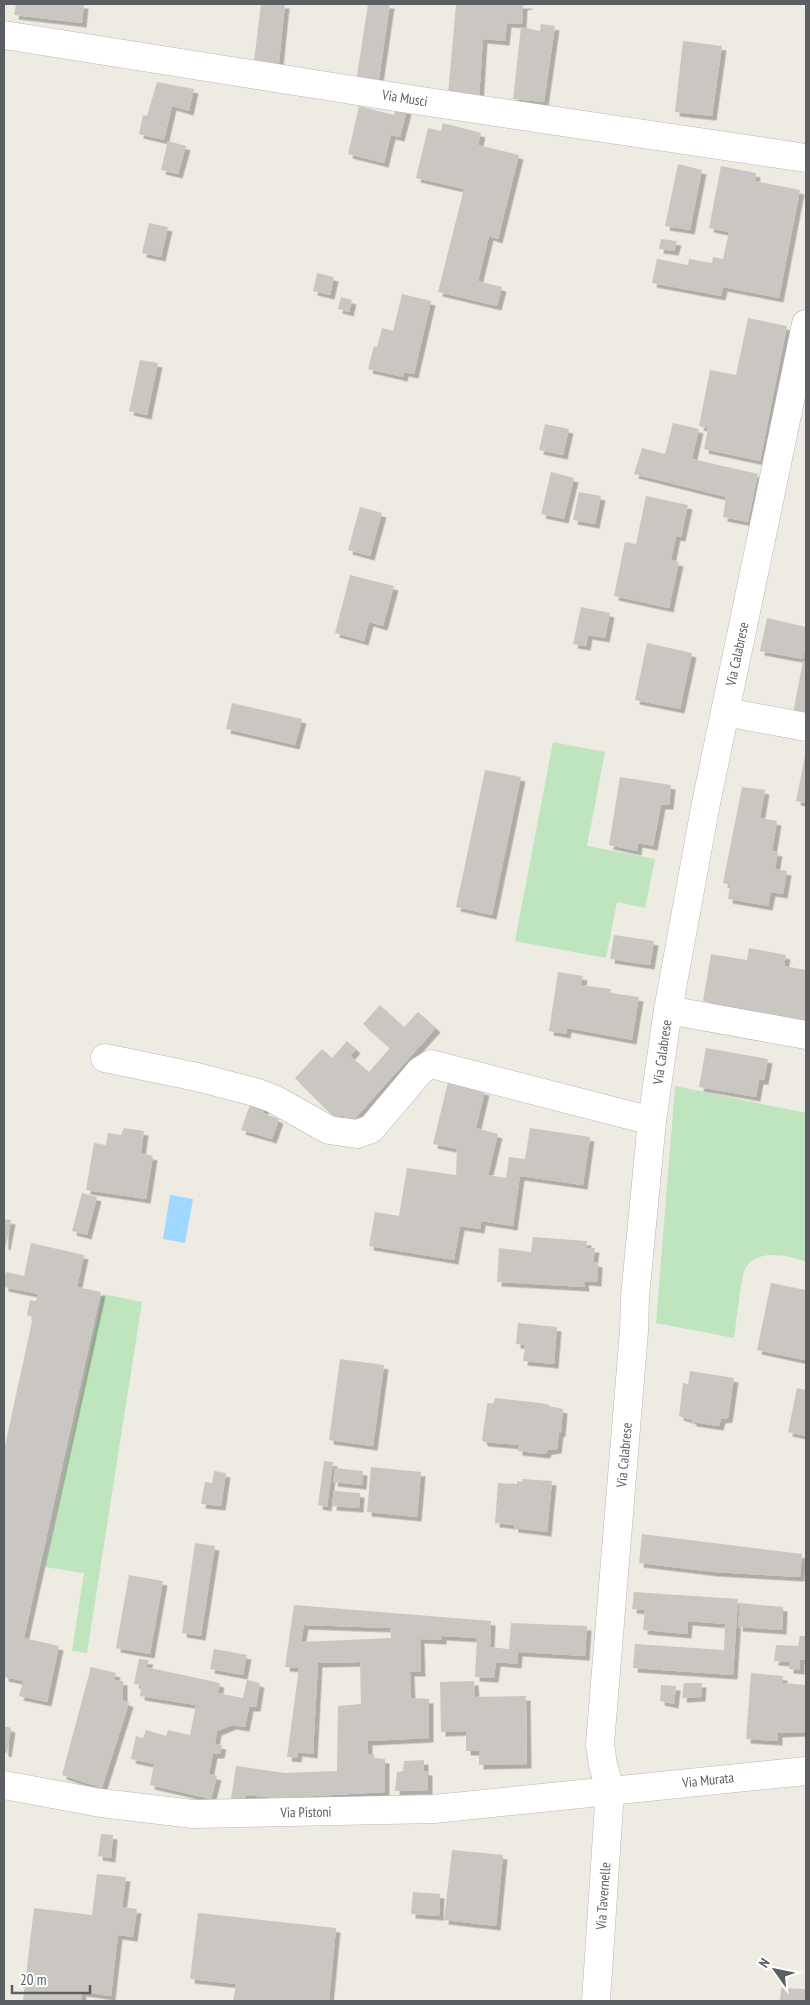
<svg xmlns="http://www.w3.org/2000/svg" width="810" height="2005" font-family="'PT Sans Narrow',sans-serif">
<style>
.green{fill:#bfe5be}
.water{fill:#a1d8ff}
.building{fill:#cac7c2;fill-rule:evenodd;filter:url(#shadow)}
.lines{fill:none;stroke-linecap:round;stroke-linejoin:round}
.minor-casing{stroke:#b5b8bd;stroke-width:29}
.tertiary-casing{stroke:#b5b8bd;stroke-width:29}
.minor{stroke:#fff;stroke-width:28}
.tertiary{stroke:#fff;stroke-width:28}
.labels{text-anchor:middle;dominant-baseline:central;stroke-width:4.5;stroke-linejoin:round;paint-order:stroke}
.street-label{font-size:14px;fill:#5b5f63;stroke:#fff}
</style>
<defs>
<filter id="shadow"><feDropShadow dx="4.5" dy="4.5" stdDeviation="0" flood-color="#0004"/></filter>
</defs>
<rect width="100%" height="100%" fill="#eeebe2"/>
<g class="green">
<path d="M553,742L605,752L587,846L655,859L645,908L617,902L606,958L515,941Z"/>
<path d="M675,1086L806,1113V1262C788,1255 757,1248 745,1269C741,1277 736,1326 734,1338L656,1323Z"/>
<path d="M103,1294L142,1302L87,1653L72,1651L84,1573L45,1567Z"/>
</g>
<path class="water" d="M170,1195L193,1199L185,1243L163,1239Z"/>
<g class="building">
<path d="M16,4H84L82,23L14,15Z"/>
<path d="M261,4H285L278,72L253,69Z"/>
<path d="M368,4H390L377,92L355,89Z"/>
<path d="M456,4H530L523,6L522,24L507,23L505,41L483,39L479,98L448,95Z"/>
<path d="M541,24L555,26L544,102L513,99L521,27L540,31Z"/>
<path d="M683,41L722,46L712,116L675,112Z"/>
<path d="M157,82L194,89L189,111L172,106L164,140L139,134L143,115L147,116Z"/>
<path d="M359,106L394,115L396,107L407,110L400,137L391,135L384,163L348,154Z"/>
<path d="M443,123L481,133L478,145L519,155L498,239L489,236L478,281L502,287L497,306L438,292L464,189L416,178L428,128L441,131Z"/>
<path d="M168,141L186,146L178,174L161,170Z"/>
<path d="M678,164L702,170L690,230L665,226Z"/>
<path d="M721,166L756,173L755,181L800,190L779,298L723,287L721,296L652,283L657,259L688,265L689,259L712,263L713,257L723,259L729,232L709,228Z"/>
<path d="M149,223L168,227L161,257L142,253Z"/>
<path d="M661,239L677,241L674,251L659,249Z"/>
<path d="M317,273L334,277L330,295L313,291Z"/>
<path d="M402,294L431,301L414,374L404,372L403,377L368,369L374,346L377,347L382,328L393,331Z"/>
<path d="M341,297L352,300L349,312L338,309Z"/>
<path d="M748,318L787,326L760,461L704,449L708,428L699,426L710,370L736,375Z"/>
<path d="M140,360L158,363L147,415L129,411Z"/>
<path d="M673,423L699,429L692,459L758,474L748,522L723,517L726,497L634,474L642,448L665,454Z"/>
<path d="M545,424L569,429L563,455L539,450Z"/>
<path d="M551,472L574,478L564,519L541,514Z"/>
<path d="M579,492L601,496L595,524L573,520Z"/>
<path d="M646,496L688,505L681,537L676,536L671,560L679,562L669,608L614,596L625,542L636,544Z"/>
<path d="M360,507L382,513L370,556L348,550Z"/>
<path d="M350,575L394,586L383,626L369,622L364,641L335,633Z"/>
<path d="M581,607L610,613L605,638L588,635L586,646L573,644Z"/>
<path d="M767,618L806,627V645L803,659L760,651Z"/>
<path d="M647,643L692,653L680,709L635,700Z"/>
<path d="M803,661L806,662V715L793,713Z"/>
<path d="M232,703L302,719L295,745L226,729Z"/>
<path d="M805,756H806V803L796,801Z"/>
<path d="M485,770L521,777L492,915L456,907Z"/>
<path d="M620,777L671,785L669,805H661L653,846L638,843L637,851L609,845Z"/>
<path d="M742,787L765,790L760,818L777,821L772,851L778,852L775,869L787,871L783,894L771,892L768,906L728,899L730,885L723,883Z"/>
<path d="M614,935L654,941L650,965L610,959Z"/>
<path d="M749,948L786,955L784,966L806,970V1020L703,1001L711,954L747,960Z"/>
<path d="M558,972L583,976L581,985L611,989L610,993L639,997L632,1040L567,1028L566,1034L549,1031Z"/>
<path d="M380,1005L404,1027L418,1012L436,1028L351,1123L342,1115L336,1119L295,1078L322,1049L332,1058L347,1041L356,1049L350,1056L369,1072L390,1048L363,1024Z"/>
<path d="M706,1048L768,1059L764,1080H759L756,1097L699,1087Z"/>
<path d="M448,1082L485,1091L476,1128L498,1134L488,1175L506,1178L509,1157L525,1159L530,1128L590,1137L583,1185L520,1176L513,1226L481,1221L480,1229L460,1226L454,1260L369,1246L375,1212L399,1216L407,1168L456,1175L457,1149L433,1144Z"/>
<path d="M253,1096L266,1102L263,1113L279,1119L272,1139L241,1130Z"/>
<path d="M124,1128L144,1131L141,1153L153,1156L146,1199L86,1190L94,1143L106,1145L108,1133L121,1135Z"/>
<path d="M82,1193L97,1197L87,1235L72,1231Z"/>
<path d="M4,1219L11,1220L6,1246L4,1245Z"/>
<path d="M533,1237L587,1241L586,1248H595L593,1262L598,1263L597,1282L584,1281L585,1287L497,1282L499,1248L531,1252Z"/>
<path d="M31,1243L84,1255L77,1287L101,1292L24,1638L59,1646L47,1702L19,1696L23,1681L4,1677V1450L33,1317L27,1315L30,1300L36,1301L38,1294L4,1287V1280L6,1272L24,1276Z"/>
<path d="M771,1283L806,1290V1347L804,1360L757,1350Z"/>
<path d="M518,1323L557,1327L554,1364L523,1361L525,1345L516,1344Z"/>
<path d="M340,1359L384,1365L373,1446L329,1440Z"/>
<path d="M690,1371L734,1378L728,1418L721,1419L719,1426L692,1422V1420L679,1416L683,1383L688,1384Z"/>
<path d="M797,1388L806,1390V1436L788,1432Z"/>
<path d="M495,1398L548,1404L549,1406L563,1409L561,1432L559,1433L557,1449L548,1450L545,1454L518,1451V1445L484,1442L482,1439L487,1405L488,1403L493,1404Z"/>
<path d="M324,1461L333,1462L327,1507L318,1505Z"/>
<path d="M371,1467L421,1472L417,1517L367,1512Z"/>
<path d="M335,1468L363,1471L362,1485L333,1482Z"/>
<path d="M214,1471L226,1473L221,1506L201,1504L205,1482L212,1483Z"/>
<path d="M522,1479L552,1481L547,1532L514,1528V1525L495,1523L498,1483L517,1484V1481L522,1482Z"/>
<path d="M334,1491L360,1493L359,1508L332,1506Z"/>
<path d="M642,1534L802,1554L800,1577L714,1572L639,1563Z"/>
<path d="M195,1543L215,1546L201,1636L182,1633Z"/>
<path d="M129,1575L163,1581L150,1654L116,1648Z"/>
<path d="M634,1592L738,1599L733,1675L633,1668L635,1644L724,1650L725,1624L688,1621L687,1634L643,1630L645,1610L632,1609Z"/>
<path d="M740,1603L783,1607L782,1630L738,1627Z"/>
<path d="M294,1605L491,1621L490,1647L509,1649L511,1623L587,1626L585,1656L518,1652L517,1664L496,1662L494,1678L475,1677L477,1638L442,1636V1640L420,1639L421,1672H410L411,1698L429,1699V1738L368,1741V1754H374V1758L385,1759V1792L279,1798L246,1795L245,1801L231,1799L236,1766L285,1773L337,1771L338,1706L361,1704L360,1662L318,1663L313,1754L298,1752L297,1758L287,1757L299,1668L285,1667ZM304,1625L390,1628L391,1638L301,1642Z"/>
<path d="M800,1636H806V1659L800,1660V1670L789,1669V1662L774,1661L776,1645L798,1646Z"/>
<path d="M214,1649L247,1655L243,1675L210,1669Z"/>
<path d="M139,1659L149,1660L146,1667L220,1683L218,1693L243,1698L247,1680L260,1683L256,1707H249L245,1727L232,1725L217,1731L215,1744L222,1745L220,1754H213L209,1774L217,1776L211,1799L150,1785L154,1764L131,1759L136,1736L143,1738L146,1730L166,1736L168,1730L190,1735L196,1705L140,1696L141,1685L134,1684Z"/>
<path d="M91,1667L116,1673L114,1680L123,1681V1700L129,1703L102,1788L62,1775Z"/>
<path d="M751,1673L783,1676L782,1683L806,1685V1732L778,1733V1741L746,1739Z"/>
<path d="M474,1681L475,1697L526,1696L527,1764L479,1765V1751H466V1731L441,1732L440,1682Z"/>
<path d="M684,1683H702L701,1697L682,1698Z"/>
<path d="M661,1685L676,1686L674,1704L660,1701Z"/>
<path d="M4,1726L11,1728L7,1753L4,1752Z"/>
<path d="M424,1760V1771H428V1790L395,1791L397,1772L403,1771L404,1761Z"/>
<path d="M101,1834L113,1835L111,1858L98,1856Z"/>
<path d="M452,1850L503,1855L496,1926L444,1920Z"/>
<path d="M97,1874L126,1877L122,1907L137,1909L133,1937L118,1935L111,1996L82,1992L81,2001H23L34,1908L92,1915Z"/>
<path d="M413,1892L440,1894L439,1916L411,1914Z"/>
<path d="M198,1913L336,1928L329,2001H233L236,1984L190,1979Z"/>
<path d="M781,1988L806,1989V2001H780Z"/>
</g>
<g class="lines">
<defs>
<g id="minor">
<path d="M4,35L415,100L806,158"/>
<path d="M725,712L806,727"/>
<path d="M668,1010L806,1035"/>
<path d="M105,1058L197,1077L258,1093L274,1099L329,1130L357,1134L371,1129L420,1071L431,1064L652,1121"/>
<path d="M596,2001L610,1790L603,1765L600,1744L634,1331L635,1297L652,1121L668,1010L706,803L806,324"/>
</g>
<path id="tertiary" d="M4,1785L101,1803L193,1814L434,1809L806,1771"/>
</defs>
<use href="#minor" class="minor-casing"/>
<use href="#tertiary" class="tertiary-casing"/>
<use href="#minor" class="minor"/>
<use href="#tertiary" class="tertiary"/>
</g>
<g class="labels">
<g class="street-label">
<text transform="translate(405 98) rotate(9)">Via Musci</text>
<text transform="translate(737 654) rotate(-78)">Via Calabrese</text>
<text transform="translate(662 1052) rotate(-82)">Via Calabrese</text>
<text transform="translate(624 1455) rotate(-85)">Via Calabrese</text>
<text transform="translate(708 1780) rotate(-6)">Via Murata</text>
<text transform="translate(306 1812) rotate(-1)">Via Pistoni</text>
<text transform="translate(603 1896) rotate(-86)">Via Tavernelle</text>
</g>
</g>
<rect width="810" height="2005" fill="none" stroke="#5b5f63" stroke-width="10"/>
<g transform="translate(775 1970) rotate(303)" stroke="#ffffff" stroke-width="4" paint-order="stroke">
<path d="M0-4L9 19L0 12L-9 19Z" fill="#5b5f63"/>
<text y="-8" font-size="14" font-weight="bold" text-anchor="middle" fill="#5b5f63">N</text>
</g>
<path d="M12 1985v8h78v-8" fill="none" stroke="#5b5f63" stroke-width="2.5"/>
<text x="20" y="1985" font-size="15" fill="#5b5f63" stroke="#ffffff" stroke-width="4" paint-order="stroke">20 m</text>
</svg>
